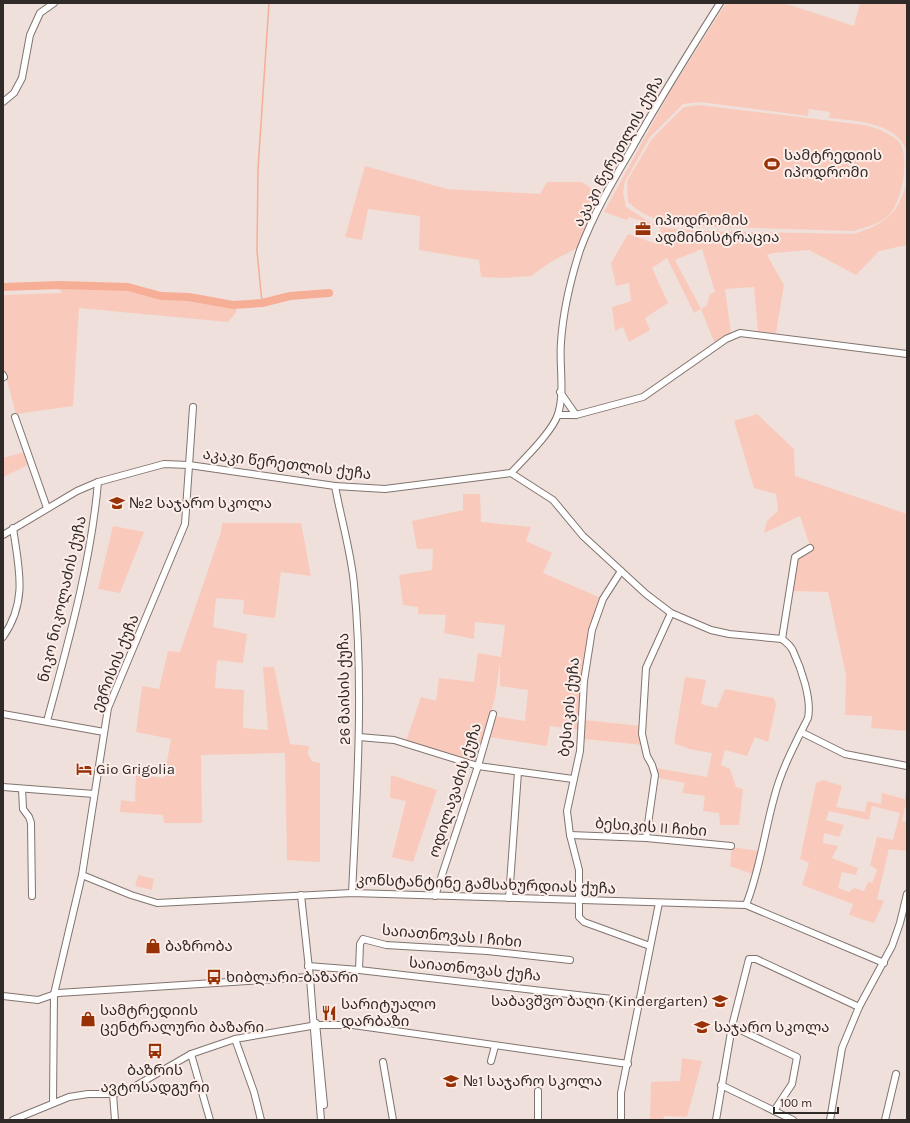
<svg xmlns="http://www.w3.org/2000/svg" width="910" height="1123" font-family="Karla,'Noto Sans Georgian',sans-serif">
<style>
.green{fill:#f9cabb;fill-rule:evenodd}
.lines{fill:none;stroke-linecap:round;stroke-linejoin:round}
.stream{stroke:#f6ae96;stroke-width:1.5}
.river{stroke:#f6ae96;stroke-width:8}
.minor-casing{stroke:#81746f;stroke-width:8}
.minor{stroke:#fff;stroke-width:6}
.labels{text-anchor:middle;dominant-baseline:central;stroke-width:4;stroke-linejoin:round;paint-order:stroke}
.street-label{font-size:15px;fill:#302a28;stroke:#fdede8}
.poi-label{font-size:15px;fill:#302a28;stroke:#fdede8;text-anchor:start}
</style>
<rect width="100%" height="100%" fill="#f0e0db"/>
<g class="green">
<path d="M726,3H784L854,26L860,3H907V151C896,122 856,121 829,118L830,112L809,109L808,116L699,102L683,104L650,137L625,181L623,192L626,207L651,223L650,224L629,217L627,220L604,212L672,88Z"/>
<path d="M699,105L865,125C878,129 891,133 900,143C910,159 902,201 889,215C879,224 865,228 853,231L687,226C664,223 645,218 628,202L627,181L652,139L684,107Z"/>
<path d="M365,166L447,189L540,194L547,182H582L601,195L577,248L549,263L531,276L504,278L481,277L479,260L419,250L420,216L368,209L362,240L345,237Z"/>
<path d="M907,181V245L879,251L856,275L809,250L773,253L767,255L784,285L776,333L758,332L754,287L725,289L731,333L715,344L701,309L694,313L667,258L652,268L668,303L645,318L650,330L629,342L623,327L615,331L612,307L631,301L629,283L616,286L611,263L628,234L657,244L661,228L652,225L653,223L666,228L702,231L853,234C884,225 899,214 907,181ZM702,249L715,292L710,294L707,305L701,309L675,260Z"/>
<path d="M60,285L128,287L161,296L189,297L233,305L237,311L228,322L79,308L73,406L16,414L3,366V295L61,293Z"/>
<path d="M757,414L794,449L795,476L907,514V731L871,728L872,716L845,715L846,675L828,592L792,591L798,559L812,552L800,516L764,533L767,521L778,511L776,494L754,488L734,421Z"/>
<path d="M24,452L28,465L3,477V458Z"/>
<path d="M463,494H480L481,522L531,527L526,541L552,553L543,573L601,598L588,637L580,730L550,726L547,746L488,737L494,716L525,721L528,690L500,686V663L495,698L476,763L406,741L421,697L436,701L439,678L474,682L478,653L501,657L505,625L475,622L474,639L444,633L446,615L418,614V607L403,605L399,575L432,570L433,549H417L412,521L463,510Z"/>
<path d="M222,523H301L311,576L281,572L275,618L243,614L244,600L216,598L213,627L247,634L243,663L217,660L215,688L244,690L243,728L268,730L263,667H274L290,744L309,746L308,754L312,761L320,763V862L287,860L285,753L201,755L202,823H164L163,815L120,812L121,800L135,802L136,775L164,778L171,739L136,732L142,686L159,689L168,651L180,652L221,532Z"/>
<path d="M113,526L144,532L120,593L98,589Z"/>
<path d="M685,677L706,680L701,704L717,708L725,689L774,698L776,705L768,742L755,737L747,756L725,750L721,765L730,769L736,787L743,789L739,825H720L719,813L703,811L705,796L682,793L685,783L659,778L656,768L707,777L712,753L689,749L674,743Z"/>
<path d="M585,720L641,726L643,745L584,739Z"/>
<path d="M391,775L437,790L413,862L392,857L406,801L390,798Z"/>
<path d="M823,780L842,786L836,807L865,812L867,801L881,804L882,793L905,799V792L907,793V807H905L902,821L907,822V851L889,849L877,899L884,901L874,923L849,915L853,904L802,885L809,863L800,859L816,783ZM872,806L900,813L893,840L877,837L870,865L877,870L872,883L868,882L864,891L854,888L849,892L838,888L842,872L856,875L858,868L832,858L838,846L823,843L824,833L839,837L844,825L826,820L829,811L869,820Z"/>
<path d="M732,847L759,851L752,874L730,866Z"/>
<path d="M138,875L154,879L152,890L135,886Z"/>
<path d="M682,1058L702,1061L687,1117L664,1116L663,1120H650L651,1082L680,1081Z"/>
</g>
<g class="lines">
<path class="stream" d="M262,303L257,251L258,169L269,3"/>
<path class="river" d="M3,287L60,285L128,287L161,296L189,297L233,305L262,303L290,296L329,293"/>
<defs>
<g id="minor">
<path d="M3,102L14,93L22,78L30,35L40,13L54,3"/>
<path d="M3,375L4,377"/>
<path d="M560,392L576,415"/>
<path d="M558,415H576L643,397L726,339L740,333L907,354"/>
<path d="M15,417L47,508"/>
<path d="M511,473L553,500L583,536L646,594L671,613L711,630L729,634L782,639"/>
<path d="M335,486C341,519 351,552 354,584C364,687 357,790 352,893"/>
<path d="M3,535L77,491L98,482L164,464L189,465L335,486L385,489L511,473C524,459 553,431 558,414C565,392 559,365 561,342C563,312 571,278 580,250C593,215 612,182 631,150C659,100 689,52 720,3"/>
<path d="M621,571L603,599L592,630L584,681L580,751L567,811L570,835L579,870V917L584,922L650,946"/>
<path d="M3,637C28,601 19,569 13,528"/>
<path d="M3,714L104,732"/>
<path d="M47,721C68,643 91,563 98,482"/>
<path d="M801,732L845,754L907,766"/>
<path d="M359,737L394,740L478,766L573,779"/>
<path d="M3,787L94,794"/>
<path d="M22,789L23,809L29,817L31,823L32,896"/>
<path d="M570,835L646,838L731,846"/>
<path d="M646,838L655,775L652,765L647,756L642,734L646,668L671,613"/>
<path d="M82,875L131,895L157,903L352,893L746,905L884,963"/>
<path d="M301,895L310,978L321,1120"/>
<path d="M435,896L478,766L493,714"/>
<path d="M509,898L518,772"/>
<path d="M746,905C760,870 764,834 774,798C781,770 795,744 808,718C812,699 801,668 793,651C791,646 786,642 782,639L795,557L810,548"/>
<path d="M308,966L359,970L638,1002"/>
<path d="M359,970L360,944L363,939L386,945L487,951L570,960"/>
<path d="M3,996L38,1000L58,993L309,977"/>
<path d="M316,1023L324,1105"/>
<path d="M732,1026L797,1057L792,1084L774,1111"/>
<path d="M235,1039L254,1092L261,1120"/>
<path d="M191,1054L210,1120"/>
<path d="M491,1061L495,1046"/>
<path d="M383,1062L393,1120"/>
<path d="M721,1085L793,1120"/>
<path d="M538,1091V1120"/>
<path d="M113,1094L115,1120"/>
<path d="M53,1103L54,994L82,875L108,708L185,524L193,407"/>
<path d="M13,1120L69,1097L88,1094H113L132,1088L191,1054L235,1039L317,1025H353L628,1064"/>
<path d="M621,1120V1093L659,903"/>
<path d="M716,1120L732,1026L749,959H756L859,1007"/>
<path d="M830,1120L842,1048L859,1007L892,946L900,923L907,894"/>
<path d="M885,1120L896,1074"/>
</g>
</defs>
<use href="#minor" class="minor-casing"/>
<use href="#minor" class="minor"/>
</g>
<defs>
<symbol id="stadium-bare" viewBox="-9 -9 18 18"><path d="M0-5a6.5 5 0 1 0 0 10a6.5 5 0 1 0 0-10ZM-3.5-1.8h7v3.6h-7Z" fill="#973106" stroke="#fdede8" stroke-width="2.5" paint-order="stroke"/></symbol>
<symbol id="office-bare" viewBox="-9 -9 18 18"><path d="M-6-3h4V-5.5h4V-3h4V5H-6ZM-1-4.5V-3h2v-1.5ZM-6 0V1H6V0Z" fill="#973106" stroke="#fdede8" stroke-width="2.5" paint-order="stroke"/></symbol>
<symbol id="school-bare" viewBox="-9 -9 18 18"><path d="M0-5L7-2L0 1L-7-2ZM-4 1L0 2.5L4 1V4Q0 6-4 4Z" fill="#973106" stroke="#fdede8" stroke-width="2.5" paint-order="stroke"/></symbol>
<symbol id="hotel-bare" viewBox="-9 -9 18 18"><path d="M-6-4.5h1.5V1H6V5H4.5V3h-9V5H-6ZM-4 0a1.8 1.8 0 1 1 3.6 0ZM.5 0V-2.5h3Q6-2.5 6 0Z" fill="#973106" stroke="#fdede8" stroke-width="2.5" paint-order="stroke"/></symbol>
<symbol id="shop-bare" viewBox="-9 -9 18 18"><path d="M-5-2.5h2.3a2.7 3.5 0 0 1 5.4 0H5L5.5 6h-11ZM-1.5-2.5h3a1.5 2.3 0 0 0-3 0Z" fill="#973106" stroke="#fdede8" stroke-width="2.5" paint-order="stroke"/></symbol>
<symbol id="bus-bare" viewBox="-9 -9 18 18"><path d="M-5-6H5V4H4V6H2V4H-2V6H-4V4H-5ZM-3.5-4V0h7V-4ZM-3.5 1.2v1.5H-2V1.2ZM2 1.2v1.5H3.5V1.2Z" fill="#973106" stroke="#fdede8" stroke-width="2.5" paint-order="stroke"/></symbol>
<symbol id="restaurant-bare" viewBox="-9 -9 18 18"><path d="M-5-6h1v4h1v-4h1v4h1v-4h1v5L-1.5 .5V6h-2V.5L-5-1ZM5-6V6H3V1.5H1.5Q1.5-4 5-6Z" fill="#973106" stroke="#fdede8" stroke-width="2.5" paint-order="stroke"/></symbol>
</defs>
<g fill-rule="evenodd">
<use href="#stadium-bare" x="761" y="153" width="22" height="22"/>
<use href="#office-bare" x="632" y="218" width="22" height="22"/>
<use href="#school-bare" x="106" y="492" width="22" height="22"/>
<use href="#hotel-bare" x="73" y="758" width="22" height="22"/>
<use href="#shop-bare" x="142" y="935" width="22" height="22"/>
<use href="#bus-bare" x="203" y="966" width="22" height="22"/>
<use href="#school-bare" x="709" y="990" width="22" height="22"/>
<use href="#restaurant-bare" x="318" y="1002" width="22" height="22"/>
<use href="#shop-bare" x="77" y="1008" width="22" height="22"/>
<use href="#school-bare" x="691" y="1016" width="22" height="22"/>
<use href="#bus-bare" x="144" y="1040" width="22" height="22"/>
<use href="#school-bare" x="440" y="1070" width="22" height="22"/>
</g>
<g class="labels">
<g class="street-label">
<text transform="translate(618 151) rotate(-61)">აკაკი წერეთლის ქუჩა</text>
<text transform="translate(287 464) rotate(7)">აკაკი წერეთლის ქუჩა</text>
<text transform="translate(62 599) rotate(-77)">ნიკო ნიკოლაძის ქუჩა</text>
<text transform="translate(115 663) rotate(-68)">ეგრისის ქუჩა</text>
<text transform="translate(344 689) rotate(-91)">26 მაისის ქუჩა</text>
<text transform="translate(569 707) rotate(-84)">ბესიკის ქუჩა</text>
<text transform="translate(455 790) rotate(-72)">ოდილავაძის ქუჩა</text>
<text transform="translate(651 827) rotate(4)">ბესიკის II ჩიხი</text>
<text transform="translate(486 884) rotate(2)">კონსტანტინე გამსახურდიას ქუჩა</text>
<text transform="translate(452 936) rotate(5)">საიათნოვას I ჩიხი</text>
<text transform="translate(475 969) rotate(6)">საიათნოვას ქუჩა</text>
</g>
<g class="poi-label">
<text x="784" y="155">სამტრედიის<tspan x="784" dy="17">იპოდრომი</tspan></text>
<text x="655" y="220">იპოდრომის<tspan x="655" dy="17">ადმინისტრაცია</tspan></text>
<text x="129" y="503">№2 საჯარო სკოლა</text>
<text x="96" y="769">Gio Grigolia</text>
<text x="165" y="946">ბაზრობა</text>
<text x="226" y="977">ხიბლარი-ბაზარი</text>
<text x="708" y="1001" text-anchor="end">საბავშვო ბაღი (Kindergarten)</text>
<text x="341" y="1004">სარიტუალო<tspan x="341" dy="17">დარბაზი</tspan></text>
<text x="100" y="1010">სამტრედიის<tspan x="100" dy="17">ცენტრალური ბაზარი</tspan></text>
<text x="714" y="1027">საჯარო სკოლა</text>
<text x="155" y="1070" text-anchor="middle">ბაზრის<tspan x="155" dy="17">ავტოსადგური</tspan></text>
<text x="463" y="1081">№1 საჯარო სკოლა</text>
</g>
</g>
<rect width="910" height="1123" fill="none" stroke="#302a28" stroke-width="8"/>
<path d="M774 1107v6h64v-6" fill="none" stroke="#302a28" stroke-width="2"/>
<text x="780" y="1107" font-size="12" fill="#302a28" stroke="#fdede8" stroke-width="3" paint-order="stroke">100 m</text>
</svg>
